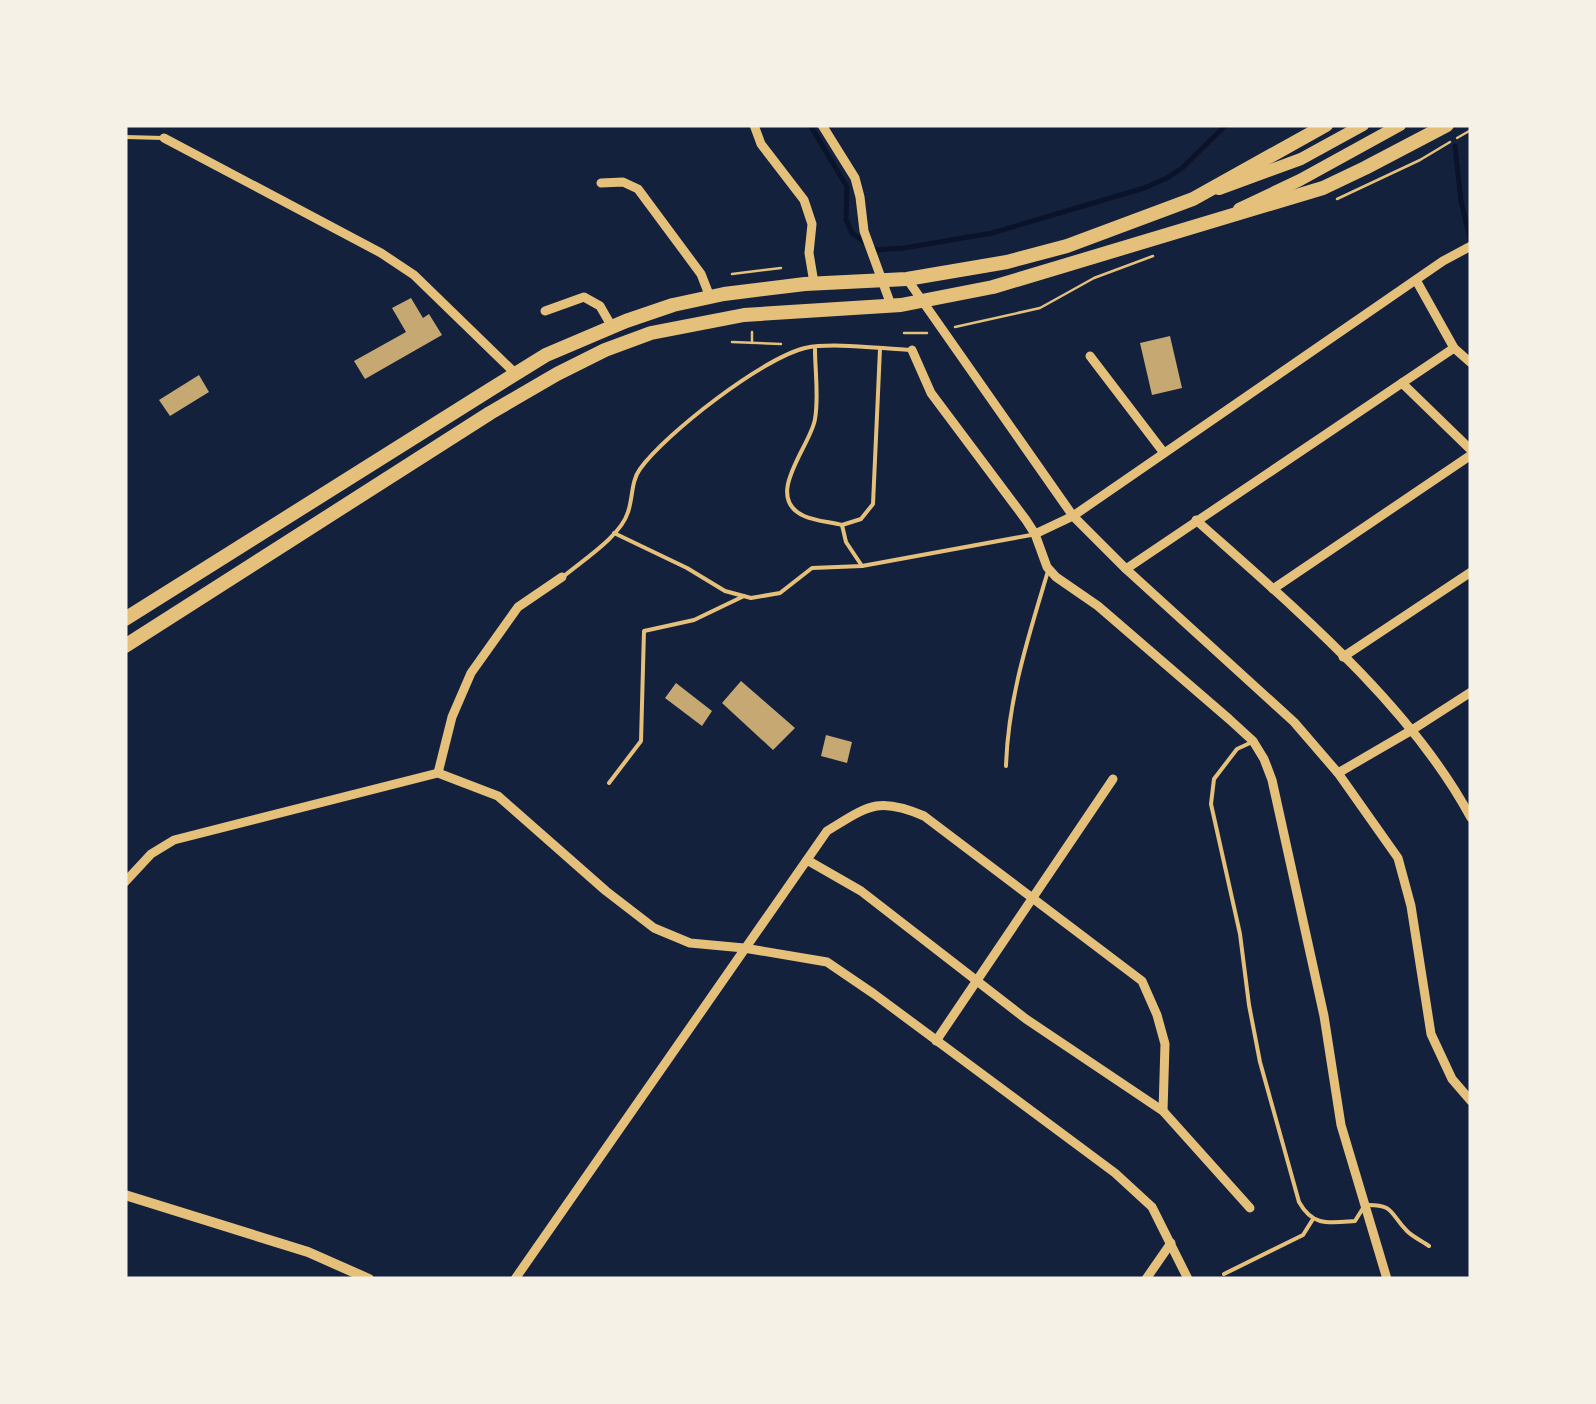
<svg xmlns="http://www.w3.org/2000/svg" width="1596" height="1404" font-family="'Work Sans',sans-serif">
<style>
.lines{fill:none;stroke-linecap:round;stroke-linejoin:round}
.stream{stroke:#0b132b;stroke-width:5}
.building{fill:#c6a872}
.path{stroke:#e5c07b;stroke-width:2.5}
.service{stroke:#e5c07b;stroke-width:4}
.minor{stroke:#e5c07b;stroke-width:9}
.tertiary{stroke:#e5c07b;stroke-width:10}
.secondary{stroke:#e5c07b;stroke-width:12}
.primary{stroke:#e5c07b;stroke-width:14}
</style>
<rect width="100%" height="100%" fill="#14213d"/>
<g class="lines">
<g class="stream">
<path d="M810,125L847,187L846,219L852,233L875,250L904,248L992,233L1144,188L1167,178L1182,168L1226,125"/>
<path d="M1455,146L1461,201L1471,243"/>
</g>
</g>
<g class="building">
<path d="M411,298L423,318L429,314L442,335L365,379L354,361L406,332L392,308Z"/>
<path d="M1170,336L1182,388L1152,395L1140,343Z"/>
<path d="M199,375L209,392L170,416L159,400Z"/>
<path d="M741,681L795,728L773,750L722,703Z"/>
<path d="M676,683L712,711L702,726L665,698Z"/>
<path d="M826,735L852,742L847,763L821,756Z"/>
</g>
<g class="lines">
<g class="path">
<path d="M1457,138L1471,130"/>
<path d="M1337,199L1420,160L1450,142"/>
<path d="M732,274L781,268"/>
<path d="M955,327L1040,308L1094,278L1153,256"/>
<path d="M904,333H927"/>
<path d="M732,342L781,344"/>
<path d="M752,343V332"/>
</g>
<g class="service">
<path d="M125,137L164,138"/>
<path d="M815,349C815,371 819,397 815,419C811,446 762,497 804,516C815,521 830,522 842,525"/>
<path d="M614,533L687,568L725,591L751,598L780,593L812,568L862,566L1031,535"/>
<path d="M862,566L846,542L842,525L861,519L873,504L880,349"/>
<path d="M564,576C583,560 621,536 628,512C633,498 631,481 640,469C666,433 763,358 805,348C834,342 882,349 912,350"/>
<path d="M1250,743L1237,749L1214,779L1211,804L1240,934L1249,1005L1260,1062L1299,1202C1313,1227 1329,1223 1355,1221L1365,1205C1395,1204 1389,1213 1407,1231C1413,1237 1422,1241 1429,1246"/>
<path d="M1006,766C1008,698 1029,635 1048,571"/>
<path d="M609,783L641,741L644,631L694,620L744,596"/>
<path d="M1224,1274L1303,1235L1313,1219"/>
</g>
<g class="minor">
<path d="M754,125L761,144L804,200L812,224L809,253L814,283"/>
<path d="M822,125L855,178L860,197L864,231L891,305"/>
<path d="M164,138L381,253L414,275L516,374"/>
<path d="M601,183L623,182L638,189L701,274L710,297"/>
<path d="M907,279L1073,516L1126,569L1294,722L1338,773L1398,858L1411,906L1431,1034L1452,1079L1471,1101"/>
<path d="M1416,280L1454,348L1471,363"/>
<path d="M545,311L584,297L600,306L612,327"/>
<path d="M912,350L931,393L1026,520L1035,534L1047,567L1056,577L1098,606L1229,719L1253,741L1264,759L1272,780L1324,1016L1341,1125L1387,1279"/>
<path d="M1090,356L1164,453"/>
<path d="M1402,383L1454,348"/>
<path d="M1196,520C1291,605 1410,704 1471,818"/>
<path d="M1035,534L1073,516L1443,261L1471,246"/>
<path d="M1126,569L1402,383L1471,450"/>
<path d="M1273,589L1471,455"/>
<path d="M1343,657L1471,572"/>
<path d="M438,773L452,717L471,673L518,607L562,577"/>
<path d="M1338,773L1412,730L1471,692"/>
<path d="M807,860L861,891L1026,1019L1163,1111L1250,1208"/>
<path d="M125,882L151,854L174,840L438,773L498,796L606,891L654,928L690,943L744,948L827,962L874,994L1115,1173L1152,1207L1188,1279"/>
<path d="M936,1041L1113,779"/>
<path d="M515,1279L827,831C868,806 878,796 924,816L1142,981L1157,1015L1165,1044L1163,1111"/>
<path d="M1146,1279L1171,1243"/>
</g>
<path class="tertiary" d="M125,1195L308,1252L369,1279"/>
<g class="secondary">
<path d="M1219,189L1301,159L1363,125"/>
<path d="M1239,209L1300,180L1400,125"/>
</g>
<g class="primary">
<path d="M125,619L488,391L546,355L626,321L673,305L724,294L805,284L907,279L1007,262L1067,246L1193,199L1326,125"/>
<path d="M125,646L490,413L557,374L605,350L651,333L744,315L901,305L993,287L1323,188L1365,168L1447,125"/>
</g>
</g>
<rect width="1596" height="1404" fill="none" stroke="#f6f1e7" stroke-width="255"/>
</svg>
